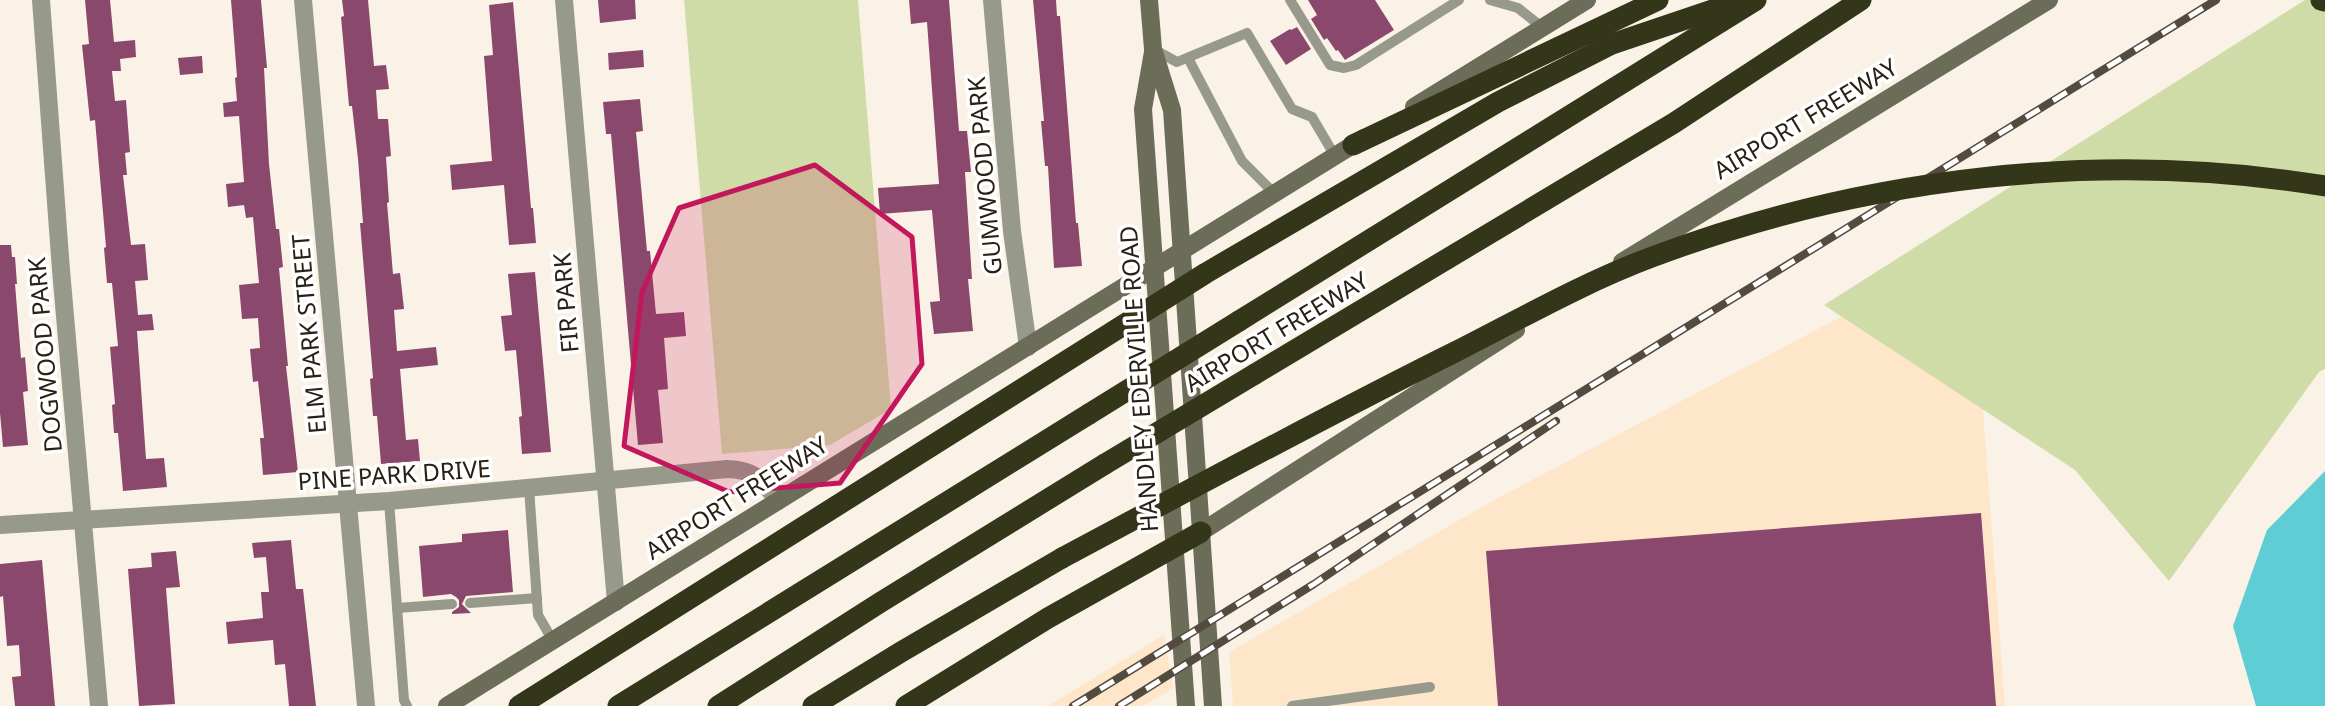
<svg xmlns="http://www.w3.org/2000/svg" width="2325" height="706" font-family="'Noto Sans',sans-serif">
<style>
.built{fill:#fde6ca}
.green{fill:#d0dca8}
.water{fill:#5fcdd4}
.building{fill:#8a486d}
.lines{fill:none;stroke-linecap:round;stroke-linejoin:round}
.service{stroke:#97998a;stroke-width:10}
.minor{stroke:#97998a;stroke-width:18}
.secondary{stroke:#6c6d59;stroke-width:18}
.motorway{stroke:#343619;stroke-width:21}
.rail-casing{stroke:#534b40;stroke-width:8}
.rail{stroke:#fff;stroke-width:5;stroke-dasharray:16;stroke-linecap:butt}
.motorway-bridge{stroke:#343619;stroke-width:21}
.marked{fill:#c2185b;fill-opacity:0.2;stroke:#c2185b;stroke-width:5;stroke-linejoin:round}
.labels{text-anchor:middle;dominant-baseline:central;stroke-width:7;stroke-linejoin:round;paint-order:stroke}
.street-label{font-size:24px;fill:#292116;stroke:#fff}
</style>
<rect width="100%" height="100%" fill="#fbf2e7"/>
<g class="built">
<path d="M1971,248L2005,706H1233L1229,652L1496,499Z"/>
<path d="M1164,635L1173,688L1143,706H1048Z"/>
</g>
<g class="green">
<path d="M684,0H858L891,409L830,445L722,454Z"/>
<path d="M2305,0H2325V369L2319,372L2169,581L2075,470L1824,305Z"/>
</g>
<path class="water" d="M2325,471V706H2256L2233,626L2267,530Z"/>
<g class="building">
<path d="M85,0H110L114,42L135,40L136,57L120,59L121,71H112L115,101L126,100L130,152L125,153L127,175H123L131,245L145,244L148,280L135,281L138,315L152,314L154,330L137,331L146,459L164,458L167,487L123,491L118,433H114L112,405L115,404L110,347L118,346L112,283H107L104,248L106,247L95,120L90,121L82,45L89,44Z"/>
<path d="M231,0H261L267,68H264L269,164L276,229H279L283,267L279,268L288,366H286L298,472L263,475L260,438H264L258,381L253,382L250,349L260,348L258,318L242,319L239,285L259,283L253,217L246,218L244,205L228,207L226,184L244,182L239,116L224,117L223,103L237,101L235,78L237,77Z"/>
<path d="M342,0H368L374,66L386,65L389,89L376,90L378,119H388L391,156L386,157L389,202L387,203L393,274L400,273L404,309L394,310L397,351L436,347L438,365L400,369L406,440L418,439L420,461L381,464L377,416H373L370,379L373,378L360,223H363L358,159L352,106H349L341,17L344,16Z"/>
<path d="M598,0H635L636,19L600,23Z"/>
<path d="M909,0H949L959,131H967L971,172H965L972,279H968L973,331L934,334L930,302L940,301L932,210L880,214L878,188L939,184L927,22L911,24Z"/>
<path d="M1033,0H1056L1057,16H1060L1076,223H1078L1082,266L1054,268L1048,166H1045L1041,121H1044Z"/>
<path d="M1308,0H1375L1394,30L1345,60L1338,50L1336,51L1327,38L1324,40L1311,19L1317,15Z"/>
<path d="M513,2L531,208H533L536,243L509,245L504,185L452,190L450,165L492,161L484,56L493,55L489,5Z"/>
<path d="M1297,27L1311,49L1286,65L1270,41L1290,29L1291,30Z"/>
<path d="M643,50L644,67L609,70L608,53Z"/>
<path d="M202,56L203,73L180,75L178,58Z"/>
<path d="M640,99L643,131L636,132L647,251H650L656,314L684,312L686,336L664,338L668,389L658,390L663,443L638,445L611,134H606L603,102Z"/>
<path d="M0,245H11L12,257H15L17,284H15L21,358L25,357L28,391L23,392L28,445L3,447L0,413Z"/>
<path d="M535,272L551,452L522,454L519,417L522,416L516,350L505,351L501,316L512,315L508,274Z"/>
<path d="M1981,513L1996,706H1498L1486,551Z"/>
<path d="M508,530L513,592L466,596L462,604L471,613L452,614V612L459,607V600L456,597L451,594L423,597L419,546L462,542V534Z"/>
<path d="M291,540L296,589H303L316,706H289L285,664L275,665L273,640L228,644L226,622L263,618L261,592H269L266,557L254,558L252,543Z"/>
<path d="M176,551L180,587L166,588L175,704L139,706L128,569L152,567L151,553Z"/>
<path d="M42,560L55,706H15L12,677L21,676L19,645L7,646L3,596L0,597V564Z"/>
</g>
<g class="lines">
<g class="service">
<path d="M1290,0L1330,65L1344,68L1356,65L1459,0"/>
<path d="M1490,0L1518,8L1543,28"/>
<path d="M1153,49L1177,62L1247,33L1292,109L1312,117L1335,156"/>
<path d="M1188,58L1242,161L1275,194"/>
<path d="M529,488L538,615L553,641"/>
<path d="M389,501L404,700L407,706"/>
<path d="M470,603L537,598"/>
<path d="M397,608L452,604"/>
<path d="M1292,706L1430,687"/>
</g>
<g class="minor">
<path d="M41,0L61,270L99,706"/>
<path d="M303,0L366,706"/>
<path d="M564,0L616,602"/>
<path d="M992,0L1012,231L1028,347"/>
<path d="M0,525L389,501L727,469C756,470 762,480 778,501"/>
</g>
<g class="secondary">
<path d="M1149,0L1153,49L1172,110L1213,706"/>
<path d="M1153,52L1143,109L1186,706"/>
<path d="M1414,107L1587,0"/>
<path d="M1622,262L2049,0"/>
<path d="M1201,532L1516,330"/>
<path d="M447,706L1364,138"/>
</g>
<g class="motorway">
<path d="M2321,0L2325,1"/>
<path d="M1353,145L1658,0"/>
<path d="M1239,321L1756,0"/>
<path d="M1255,374L1674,123L1861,0"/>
<path d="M618,706L1089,414"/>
<path d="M718,706L881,602L1105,464"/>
<path d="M813,706L901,652L1062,558"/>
<path d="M906,706L1048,618L1201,532"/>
</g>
<defs>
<g id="rail">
<path d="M1073,706L2216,0"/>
<path d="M1119,706L1314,584L1556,421"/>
</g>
</defs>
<use href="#rail" class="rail-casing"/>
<use href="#rail" class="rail"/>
<g class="motorway-bridge">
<path d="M1089,414L1239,321"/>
<path d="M1105,464L1255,374"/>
<path d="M1062,558C1193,488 1324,417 1457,351C1522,318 1585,282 1652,257C1864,177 2101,149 2325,186"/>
<path d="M519,706L1206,273L1498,102L1612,44L1742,0"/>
</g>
</g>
<path class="marked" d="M815,165L912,237L922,364L840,483L729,492L624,446L642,292L679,208Z"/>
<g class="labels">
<g class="street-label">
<text transform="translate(1805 118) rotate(-31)">AIRPORT FREEWAY</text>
<text transform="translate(984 176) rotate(-95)">GUMWOOD PARK</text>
<text transform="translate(565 303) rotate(-95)">FIR PARK</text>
<text transform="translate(1276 331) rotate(-31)">AIRPORT FREEWAY</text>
<text transform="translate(308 334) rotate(-95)">ELM PARK STREET</text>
<text transform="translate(44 355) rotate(-95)">DOGWOOD PARK</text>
<text transform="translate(1138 379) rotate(-94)">HANDLEY EDERVILLE ROAD</text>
<text transform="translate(394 474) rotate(-4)">PINE PARK DRIVE</text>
<text transform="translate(736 497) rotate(-32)">AIRPORT FREEWAY</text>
</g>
</g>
</svg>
